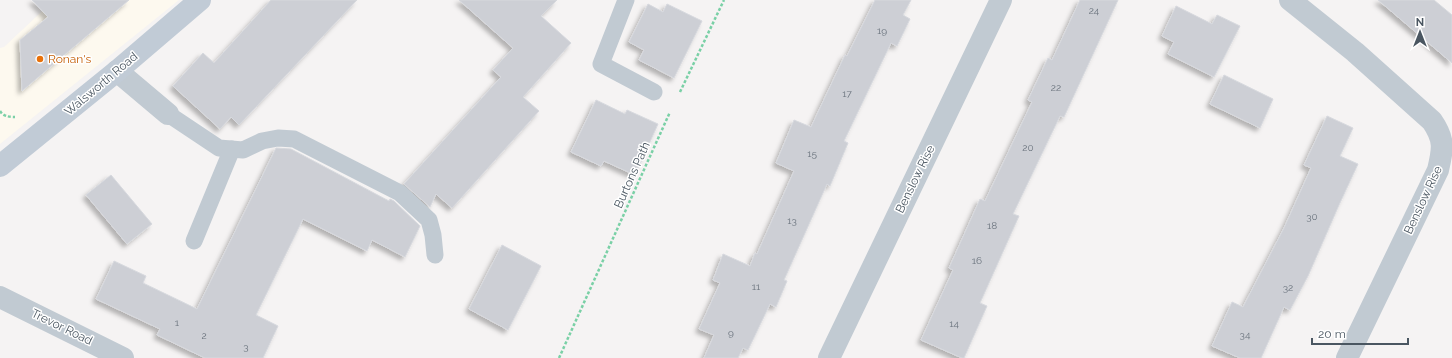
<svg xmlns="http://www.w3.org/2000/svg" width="1452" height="358" font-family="Raleway,sans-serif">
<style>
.commercial{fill:#fdf9ef}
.building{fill:#cdcfd5;stroke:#d7d9de;filter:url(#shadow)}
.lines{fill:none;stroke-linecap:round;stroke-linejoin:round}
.path{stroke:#7ad0a6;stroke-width:2.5;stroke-dasharray:3 2;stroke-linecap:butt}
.lane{stroke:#c1cad2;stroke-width:17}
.street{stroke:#c1cad2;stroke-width:22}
.secondary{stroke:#c1cbd6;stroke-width:22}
.food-dot{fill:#e8710a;stroke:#fff;stroke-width:1.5}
.labels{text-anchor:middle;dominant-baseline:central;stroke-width:3;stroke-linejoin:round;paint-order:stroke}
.number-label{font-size:10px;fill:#6b747e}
.food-label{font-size:12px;fill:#c56008;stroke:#fff;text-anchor:start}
.street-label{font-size:12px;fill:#4a5661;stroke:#fff}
</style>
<defs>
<filter id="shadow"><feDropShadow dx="-3.5" dy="3.5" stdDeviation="2" flood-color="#0004"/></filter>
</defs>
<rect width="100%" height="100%" fill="#f5f3f3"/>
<path class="commercial" d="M54,0H179L0,144V48L4,47Z"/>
<g class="building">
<path d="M32,0H129L22,91L20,40L48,17Z"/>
<path d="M271,0H357L239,125L231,117L220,129L173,86L203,53L214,63Z"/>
<path d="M459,0H557L541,16L571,43L523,97L539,111L452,208L436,194L430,207L404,184L501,77L493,70L513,48Z"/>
<path d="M875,0H911L903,15L910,19L897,46L891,43L844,141L848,143L830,186L827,184L784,280L787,281L776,307L770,304L748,350L743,348L738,358H704L714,335L699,329L720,283L713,280L723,254L750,266L755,253L757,254L794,171L776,163L794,120L811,127L845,55L847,56Z"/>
<path d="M1080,0H1118L1064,117L1060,116L1013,214L1019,216L980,303L987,306L964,358H962L921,340L953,270L949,268L980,199L985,201L1032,102L1028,100L1048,58L1052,60Z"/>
<path d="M1378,0H1434L1452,15V63Z"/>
<path d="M648,4L663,12L667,4L702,21L674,78L639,60L644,50L629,42Z"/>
<path d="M1176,6L1212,24L1217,15L1240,26L1214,77L1168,54L1174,42L1162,36Z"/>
<path d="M1224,75L1273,99L1260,128L1210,104Z"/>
<path d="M596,100L625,114L627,110L658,124L635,175L604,161L601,166L571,152Z"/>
<path d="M1327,116L1353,128L1340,156L1358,164L1339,205L1308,276L1290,310L1284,307L1261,358H1240L1212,346L1232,302L1243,307L1284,228L1311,168L1304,165Z"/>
<path d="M276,148L291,149L389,201L390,199L394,201L420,226L405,257L372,240L367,251L303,219L256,315L278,326L263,358H205L157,335L160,329L96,299L114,261L146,276L143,283L197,309Z"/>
<path d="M111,175L152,224L127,244L86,195Z"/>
<path d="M502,245L541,266L508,330L469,309Z"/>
</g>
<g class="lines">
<g class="path">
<path d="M680,92L724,0"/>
<path d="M0,111C3,116 8,117 15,117"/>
<path d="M559,358L670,112"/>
</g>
<g class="lane">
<path d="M626,0L601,64L654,92"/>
<path d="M168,114L219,148L243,150L262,141L278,138L294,139L400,193L429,220L433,235L435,255"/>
<path d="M194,241L232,149"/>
</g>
<g class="street">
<path d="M1290,0L1355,52L1432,121C1445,140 1443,149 1438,170L1347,358"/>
<path d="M117,71L168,114"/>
<path d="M0,297L123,358"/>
<path d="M829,358L1001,0"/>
</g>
<path class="secondary" d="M0,166L117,71L200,0"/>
</g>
<circle class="food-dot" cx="40" cy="59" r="4"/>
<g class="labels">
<g class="number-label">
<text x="1094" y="10">24</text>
<text x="882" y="30">19</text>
<text x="1056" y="87">22</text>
<text x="847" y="93">17</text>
<text x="1028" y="147">20</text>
<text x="812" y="153">15</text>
<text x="1312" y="216">30</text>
<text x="792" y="220">13</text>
<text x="992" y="225">18</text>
<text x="977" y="260">16</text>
<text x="756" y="286">11</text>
<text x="1288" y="287">32</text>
<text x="177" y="322">1</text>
<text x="954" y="323">14</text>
<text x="731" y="332">9</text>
<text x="1245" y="334">34</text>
<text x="204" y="335">2</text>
<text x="246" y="346">3</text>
</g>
<g class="food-label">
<text x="48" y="59">Ronan's</text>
</g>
<g class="street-label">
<text transform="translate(101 84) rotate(-40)">Walsworth Road</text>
<text transform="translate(632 175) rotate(-66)">Burtons Path</text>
<text transform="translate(915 179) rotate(-64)">Benslow Rise</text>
<text transform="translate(1423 200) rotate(-65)">Benslow Rise</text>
<text transform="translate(62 327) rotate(26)">Trevor Road</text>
</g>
</g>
<g transform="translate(1420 32)" stroke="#ffffff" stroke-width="3" paint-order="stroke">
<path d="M0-3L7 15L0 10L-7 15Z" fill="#4a5661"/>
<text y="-6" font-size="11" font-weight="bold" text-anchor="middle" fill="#4a5661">N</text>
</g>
<path d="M1312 338v6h96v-6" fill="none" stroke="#4a5661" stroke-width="2"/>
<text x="1318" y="338" font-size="12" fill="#4a5661" stroke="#ffffff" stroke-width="3" paint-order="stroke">20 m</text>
</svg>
